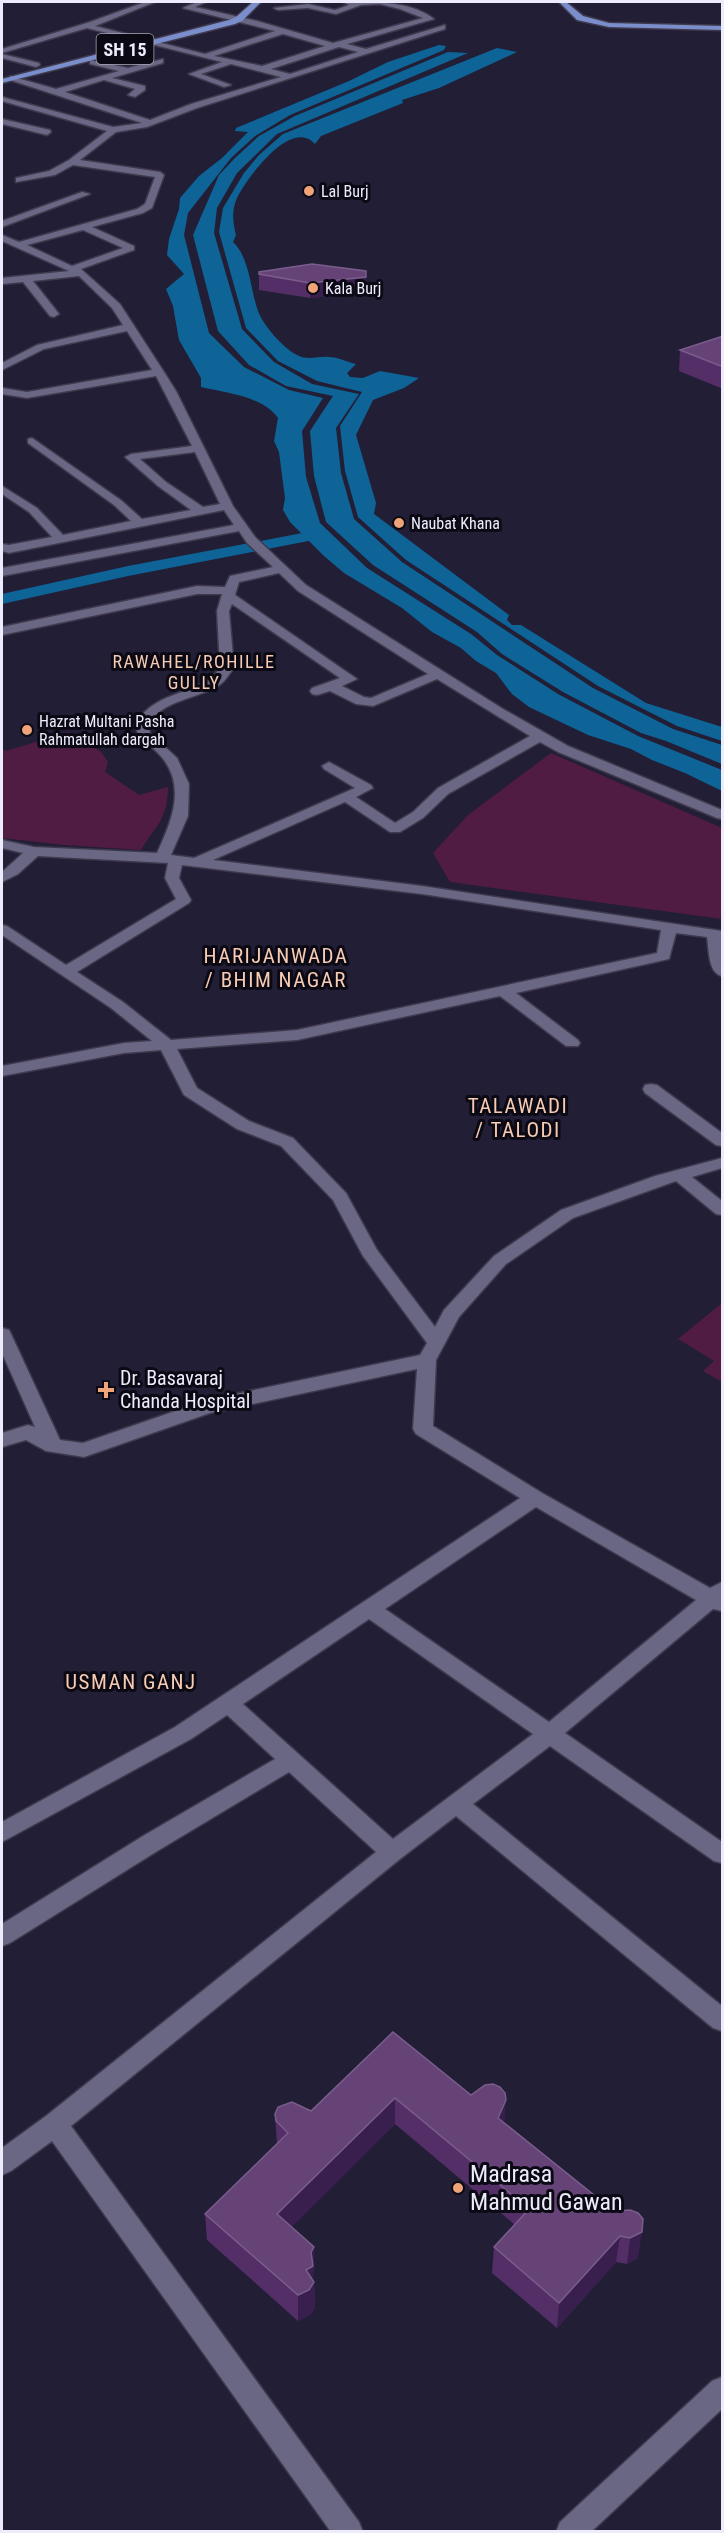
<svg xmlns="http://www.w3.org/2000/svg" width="724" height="2533" font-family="'Roboto Condensed',sans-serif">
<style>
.green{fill:#501c44}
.water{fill:#0e6497}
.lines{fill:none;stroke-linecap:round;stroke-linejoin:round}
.canal{fill:#0e6497;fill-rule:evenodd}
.minor-casing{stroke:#3e394d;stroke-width:3}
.major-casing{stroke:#3e394d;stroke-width:3}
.minor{fill:#6a6784;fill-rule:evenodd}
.major{fill:#7a8ecb;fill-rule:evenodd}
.wall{fill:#542e67}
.shaded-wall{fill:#391f4d}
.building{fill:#654377;stroke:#7a5d8c;stroke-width:1.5}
.poi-dot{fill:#efa378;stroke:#0b0a14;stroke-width:2}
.labels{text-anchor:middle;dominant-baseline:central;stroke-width:6;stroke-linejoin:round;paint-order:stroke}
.far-poi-label{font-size:16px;fill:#edecfc;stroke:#0b0a14;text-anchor:start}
.shield{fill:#0b0a14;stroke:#a9a8b6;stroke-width:1.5}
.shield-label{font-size:18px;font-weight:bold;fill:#edecfc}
.far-neighbourhood-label{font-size:18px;letter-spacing:1.5px;fill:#f7cbb3;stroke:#0b0a14}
.poi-label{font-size:20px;fill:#edecfc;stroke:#0b0a14;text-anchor:start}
.neighbourhood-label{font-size:21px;letter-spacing:1.5px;fill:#f7cbb3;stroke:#0b0a14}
.near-poi-label{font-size:24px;fill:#edecfc;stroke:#0b0a14;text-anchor:start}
</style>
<rect width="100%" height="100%" fill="#221e36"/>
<g class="green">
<path d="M68,732L101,752L108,762L105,772L139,795L168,787C167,821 157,823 141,850L64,845L2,838V749L6,751Z"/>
<path d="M551,753L722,828V919L450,882L433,853L468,815Z"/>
<path d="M722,1303V1382L703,1371L714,1361L678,1339Z"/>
</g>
<g class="water">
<path d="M439,45L446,46L444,50L290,115L255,136L231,158L188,213L184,235L209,333L244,367L289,390L323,398L302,431L306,477L320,523L367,568L471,634L497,655L558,694L638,736L722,770V791L685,773L652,760L631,749L588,735L529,707L512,694L496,673L476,661L461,648L432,632L402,608L344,573L324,556L290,522L283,510L285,498L279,452L274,441L278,418C262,396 227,393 201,387V378L179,340L173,306L166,289L184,274L167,255L169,239L179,209L180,198L199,176L222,158L248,132L235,131L236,128L349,81L388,62Z"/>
<path d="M497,48L517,52L439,88L402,100L403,103L321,136L315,144C291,117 247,178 237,198C231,211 233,223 236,235L233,242C250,258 250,289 258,311C263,325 283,348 297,355C308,361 318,356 329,357C338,357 347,362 356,364L347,373L350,377L363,378L380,371L419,378L404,388L373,400L356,435L376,503L374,514L509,615L507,620L512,625H521L646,703L722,727V741L677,726L598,686L406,560L358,517L345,471L340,426L362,392L317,381L278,361L246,328L219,232L223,208L244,173L259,155L283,134Z"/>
<path d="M448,52L468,53L277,134L237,173L217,208L214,233L242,329L274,362L312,384L359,394L336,428L341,473L354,519L402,562L593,688L673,729L722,745V764L666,741L641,733L563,692L502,654L477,632L373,565L326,522L314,476L310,431L333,396L286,386L249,365L218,331L193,235L219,175L235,158L259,136L295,116Z"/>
</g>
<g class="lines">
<path class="canal" d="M313,531L319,533L321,536L319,539L128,576L2,604V594L128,566Z"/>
<defs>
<g id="minor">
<path d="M145,2H155L95,26L205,54L275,31L183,8L197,2H206L195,7L257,21L333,43L423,18L400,9L380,4L361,5L336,14L308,8L278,10L274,8L308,4L335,10L349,5L343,2C372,2 410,0 434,19L347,44L366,49L445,25V29L197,108L147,127L116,132L80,160L160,172L164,175L152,208L143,213L92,227L134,246V250L81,269L120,304L164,372L176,391L233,506L255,537L306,585L503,709L568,746L722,810V819L717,818L558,752L540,742L448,794L423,818L400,832H390L345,802L213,860L422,886L722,931V976C708,973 709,950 707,937L676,933L669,959L516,993L578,1040L580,1043L578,1046H566L500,996L297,1040L177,1049L197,1088L249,1121L293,1138L346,1193L377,1250L435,1327L444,1310L494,1256L561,1210L655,1176L722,1158V1168L692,1177L722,1201V1215L716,1214L676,1181L573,1218L506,1264L459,1317L436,1360L433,1426L542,1493L710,1588L722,1582V1611L713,1609L565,1733L722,1842V1863L714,1861L550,1746L473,1804L722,2006V2031L713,2028L456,1816L400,1859L71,2126L359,2522L363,2532H331L52,2141L11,2171L2,2175V2148L46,2116L376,1852L289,1772L159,1850L10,1943L2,1946V1924L143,1836L275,1759L227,1715L191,1739L2,1842V1822L175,1727L520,1498L416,1434L413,1429L417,1369L210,1413L84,1457L46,1451L26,1440L2,1447V1433L28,1425L35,1427L2,1353V1328L9,1330L11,1334L60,1440L83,1443L207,1400L420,1355L427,1343L363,1256L333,1200L281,1146L237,1129L184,1095L161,1050L124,1053L2,1076V1066L124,1043L152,1041L111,1008L2,935V925L7,926L66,965L176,899L165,878L168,863L38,856L18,874L2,882V872L23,853L2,848V840L34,847L157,853C170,824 186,790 164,760C154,746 139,741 134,724C161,686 198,698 220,668L217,611L222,594H197L2,635V627L197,586L225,587L230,576L273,567L247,543L239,531L2,576V568L234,525L224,510L9,553L2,551V544L9,545L52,537L29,512L2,494V486L37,508L63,535L131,521L114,505L28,443V439L32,438L122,501L142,519L191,510L158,486L125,457L131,454L192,446L156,376L27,398L2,394V388L27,392L152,370L127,331L44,349L2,370V363L37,345L123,325L112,308L79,276L33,281L59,314L54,317L50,316L23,282L2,284V278L69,271L2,241V235L19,242L137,209L145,204L155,177L73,165L55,175L16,182V178L49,171L69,160L107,131L2,101V97L113,127L142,123L10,80V76L56,89L119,71L90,64V60L128,68L163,59V63L112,78L145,86V90L135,97L128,95L135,89L104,80L65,92L150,120L191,104L281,77L231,64L201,74L231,85L224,87L189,74L222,62L87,28L2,53V49L90,22ZM283,34L325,46L262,66L214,56ZM339,47L358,52L290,74L271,69ZM83,230L123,248L72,266L27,245ZM195,452L220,504L203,507L166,482L140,459ZM279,573L298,591L428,674L371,698L364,697L342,686L357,679L235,595L239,582ZM232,604L340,678L312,688L310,691L312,694L317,695L330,691L356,704L373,706L437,679L530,736L438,788L413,812L395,823L356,797L373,788L371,785L329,762L322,766L324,769L355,788L194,858L171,855L188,816L189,784L177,758L150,733L148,724C165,699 194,700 218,686C225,682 229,674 234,668L229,611ZM182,865L422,894L661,930L657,953L297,1030L171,1040L123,1002L77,972L189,903L191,900L179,878ZM536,1507L696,1600L549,1722L385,1609ZM369,1619L533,1734L393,1839L243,1704Z"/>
<path d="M2,54L39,63L40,65L36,67L2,58Z"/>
<path d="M2,119L50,130L51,132L47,135L2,124Z"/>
<path d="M82,192L90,194L2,227V221Z"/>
<path d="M651,1084L657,1085L722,1133V1146L716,1145L645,1093L643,1089L645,1085Z"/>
<path d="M722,2377V2409L591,2532H556L560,2522L712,2381Z"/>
</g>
<g id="major">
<path d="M253,2H261L242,21L235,24L2,83V79L229,20L236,17Z"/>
<path d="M559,2H566L583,16L609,23L722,26V30L609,27L577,20Z"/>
</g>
</defs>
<use href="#minor" class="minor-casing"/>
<use href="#major" class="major-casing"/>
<use href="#minor" class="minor"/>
<use href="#major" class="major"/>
</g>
<g class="wall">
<path d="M366,271V293L310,298L259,290V272Z"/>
<path d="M723,336V389L679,371L680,350Z"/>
<path d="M393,2032L614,2211L630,2210L638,2258L627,2264L616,2262L557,2328L492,2273L494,2247L515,2225L395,2124L291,2227L314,2273L313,2275V2280L314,2282L315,2308L310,2315L298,2321L207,2240L205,2214L277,2145L275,2114L311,2111Z"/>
</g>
<g class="shaded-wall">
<path d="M366,277V293L310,298V283Z"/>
<path d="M395,2098V2124L278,2241L277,2214Z"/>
<path d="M506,2100L504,2127L498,2118Z"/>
<path d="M642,2232L638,2258L627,2264L630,2238Z"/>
<path d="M620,2236L616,2262L557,2328L559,2303Z"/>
<path d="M314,2247V2273L313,2275V2284L314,2282L315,2308L310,2315L298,2321V2295L306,2270L311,2252Z"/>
</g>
<g class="building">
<path d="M312,264L366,271V277L310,283L259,274V272Z"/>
<path d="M723,336V367L680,350Z"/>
<path d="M393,2032L471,2095L485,2085L493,2084L500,2087L505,2093L506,2100L498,2118L614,2211L630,2210L638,2213L643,2219L642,2232L630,2238L620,2236L559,2303L494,2247L529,2209L395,2098L277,2214L314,2247L311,2252L313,2266L306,2270L314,2282L309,2290L298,2295L205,2214L288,2133L276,2121L275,2114L278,2107L292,2102L311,2111Z"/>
</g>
<g class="poi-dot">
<circle cx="309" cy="191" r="6"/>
<circle cx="313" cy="288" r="6"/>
<circle cx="399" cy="523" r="6"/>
<circle cx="27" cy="730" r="6"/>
<path d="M103 1381h6v6h6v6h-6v6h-6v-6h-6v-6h6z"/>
<circle cx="458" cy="2188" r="6"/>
</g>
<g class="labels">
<g class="far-poi-label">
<text x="321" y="191">Lal Burj</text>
<text x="325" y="288">Kala Burj</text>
<text x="411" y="523">Naubat Khana</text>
<text x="39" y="721">Hazrat Multani Pasha<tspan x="39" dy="18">Rahmatullah dargah</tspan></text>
</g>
<rect class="shield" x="96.5" y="34" width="57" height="30" rx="4.5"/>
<g class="shield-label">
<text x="125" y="49">SH 15</text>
</g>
<g class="far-neighbourhood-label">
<text x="194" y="661">RAWAHEL/ROHILLE<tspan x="194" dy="21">GULLY</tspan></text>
</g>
<g class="poi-label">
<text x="120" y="1378">Dr. Basavaraj<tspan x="120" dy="23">Chanda Hospital</tspan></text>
</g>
<g class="neighbourhood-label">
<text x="276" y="956">HARIJANWADA<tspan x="276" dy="24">/ BHIM NAGAR</tspan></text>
<text x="518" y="1106">TALAWADI<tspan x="518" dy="24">/ TALODI</tspan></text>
<text x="131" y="1682">USMAN GANJ</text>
</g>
<g class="near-poi-label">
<text x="470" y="2174">Madrasa<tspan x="470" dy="28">Mahmud Gawan</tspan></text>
</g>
</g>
<rect width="724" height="2533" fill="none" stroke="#edecfc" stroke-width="6"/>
</svg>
